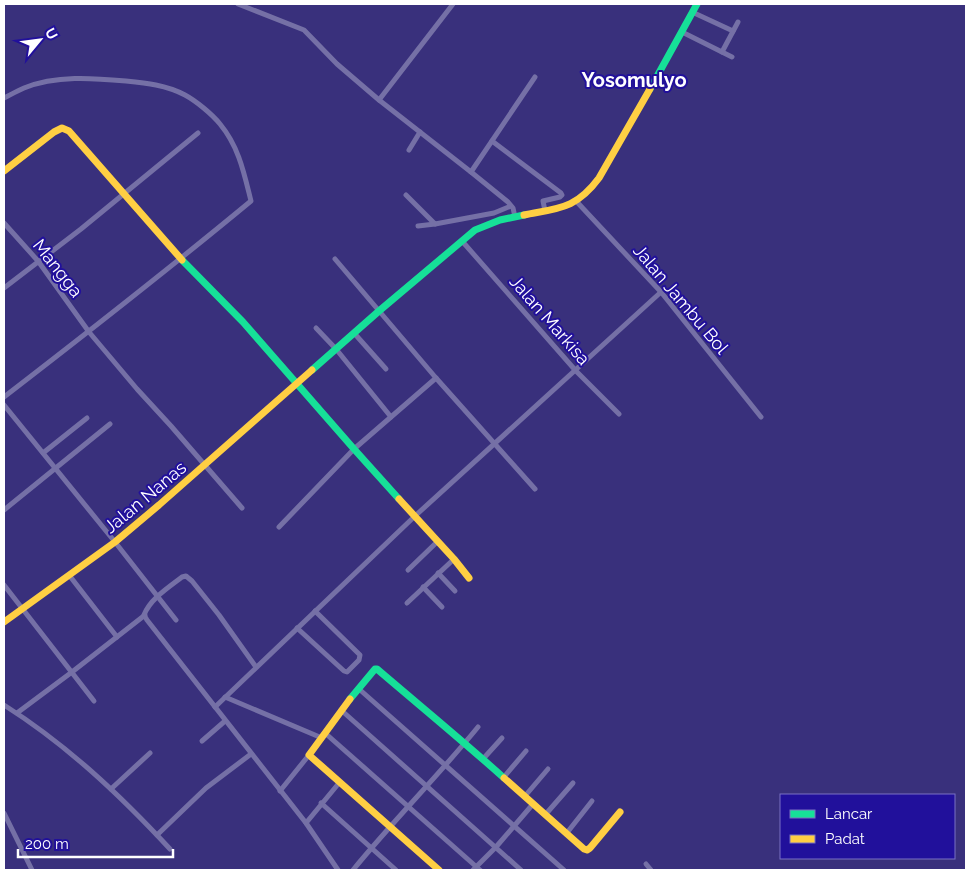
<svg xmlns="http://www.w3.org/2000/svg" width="970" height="874" font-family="Raleway,sans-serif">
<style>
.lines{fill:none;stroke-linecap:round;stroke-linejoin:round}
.street{stroke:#7570a6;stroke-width:5}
.fast{stroke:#16e098;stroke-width:7}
.slow{stroke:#ffcf43;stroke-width:7}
.labels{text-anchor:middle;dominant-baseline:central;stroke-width:4;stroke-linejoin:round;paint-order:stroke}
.street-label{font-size:18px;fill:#fff;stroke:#21109b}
.quarter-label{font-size:20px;font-weight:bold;fill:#fff;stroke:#21109b}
</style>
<rect width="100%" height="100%" fill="#39307c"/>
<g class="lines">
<g class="street">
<path d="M238,4L304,30L337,64L379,100L471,172L508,202L513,208L515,217"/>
<path d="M692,12L733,31"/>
<path d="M682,32L732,57"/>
<path d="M722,52L738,22"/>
<path d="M4,98C10,95 17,91 24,88C56,75 93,78 126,81C146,83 166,85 185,95C196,101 212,114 220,124C239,147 244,173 251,201C170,268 87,333 4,397"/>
<path d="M379,100L453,4"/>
<path d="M492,141L561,193L562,195L560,197L543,201L545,211"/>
<path d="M409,150L420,132"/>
<path d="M471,172L535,77"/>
<path d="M406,195L435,224L494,213L511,206"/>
<path d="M577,202L661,292L761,417"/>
<path d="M4,223L38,261L89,332L137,389L171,426L242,508"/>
<path d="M418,226L435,224"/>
<path d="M462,241L576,371L619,414"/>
<path d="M335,259L436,378L535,489"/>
<path d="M4,288L81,229L198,133"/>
<path d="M316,328L336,349L391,417"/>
<path d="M354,333L386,369"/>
<path d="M4,405L115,542L176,620"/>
<path d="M43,453L87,418"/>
<path d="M4,510L110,424"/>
<path d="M279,527L354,449L436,378"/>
<path d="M408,570L438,541"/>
<path d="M438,573L455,591"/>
<path d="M69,575L117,637"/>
<path d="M4,585L94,701"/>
<path d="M423,587L442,607"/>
<path d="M407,603L454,559"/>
<path d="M297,628L344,671L347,672L359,660L360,655L315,611"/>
<path d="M256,667L219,615L192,581L186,576L182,577C169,587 150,599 144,615L147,620L306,823L338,870"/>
<path d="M359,689L564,870"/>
<path d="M225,697L322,738"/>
<path d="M4,705C67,745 119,794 170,849"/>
<path d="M215,707L415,516L661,292"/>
<path d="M341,710L521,870"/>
<path d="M17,713L72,672L145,615"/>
<path d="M325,733L480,870"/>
<path d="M202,741L225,721"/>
<path d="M483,759L502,738"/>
<path d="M503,778L526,751"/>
<path d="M111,789L150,753"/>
<path d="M280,791L309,755"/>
<path d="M525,796L548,769"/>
<path d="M321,803L396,870"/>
<path d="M4,813L32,870"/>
<path d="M545,815L573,783"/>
<path d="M306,823L339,783"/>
<path d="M566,834L592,801"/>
<path d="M157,835L206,788L251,754"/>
<path d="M646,864L651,870"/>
<path d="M353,870C393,821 438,776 478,727"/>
<path d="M473,870L496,847L533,804"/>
</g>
<g class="fast">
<path d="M650,89L697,4"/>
<path d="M182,260L243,322L354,449L399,499"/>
<path d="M312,370L379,311L475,230L500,220L524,215"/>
<path d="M350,699L375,669H377C419,705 463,741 504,778"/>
</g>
<g class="slow">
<path d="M4,171L54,132L62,128L69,131L182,260"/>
<path d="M524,215C559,208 576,209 599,178L650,89"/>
<path d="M399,499L454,559L469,578"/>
<path d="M4,622L115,542L159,505L312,370"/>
<path d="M350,699L309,755L439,870"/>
<path d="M504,778L584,849L587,850L590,848L620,812"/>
</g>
</g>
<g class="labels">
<g class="street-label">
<text transform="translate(58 268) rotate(52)">Mangga</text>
<text transform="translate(681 299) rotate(50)">Jalan Jambu Bol</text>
<text transform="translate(550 320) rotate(49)">Jalan Markisa</text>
<text transform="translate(145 497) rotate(-40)">Jalan Nanas</text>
</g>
<g class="quarter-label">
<text x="634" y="80">Yosomulyo</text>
</g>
</g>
<rect width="970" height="874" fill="none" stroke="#ffffff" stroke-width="10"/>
<rect x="780" y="794" width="175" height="65" fill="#21109b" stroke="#7a70c3"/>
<rect x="790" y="810" width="25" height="8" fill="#16e098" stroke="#7a70c3"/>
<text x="825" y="819" font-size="15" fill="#ffffff">Lancar</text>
<rect x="790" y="835" width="25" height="8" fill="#ffcf43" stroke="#7a70c3"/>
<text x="825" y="844" font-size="15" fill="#ffffff">Padat</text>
<g transform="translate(40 40) rotate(61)" stroke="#21109b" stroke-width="4" paint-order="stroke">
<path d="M0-4L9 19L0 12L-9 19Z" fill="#ffffff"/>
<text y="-8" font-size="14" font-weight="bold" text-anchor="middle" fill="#ffffff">U</text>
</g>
<path d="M18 849v8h155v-8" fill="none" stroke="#ffffff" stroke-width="2.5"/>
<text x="25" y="849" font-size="15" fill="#ffffff" stroke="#21109b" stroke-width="4" paint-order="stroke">200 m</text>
</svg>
